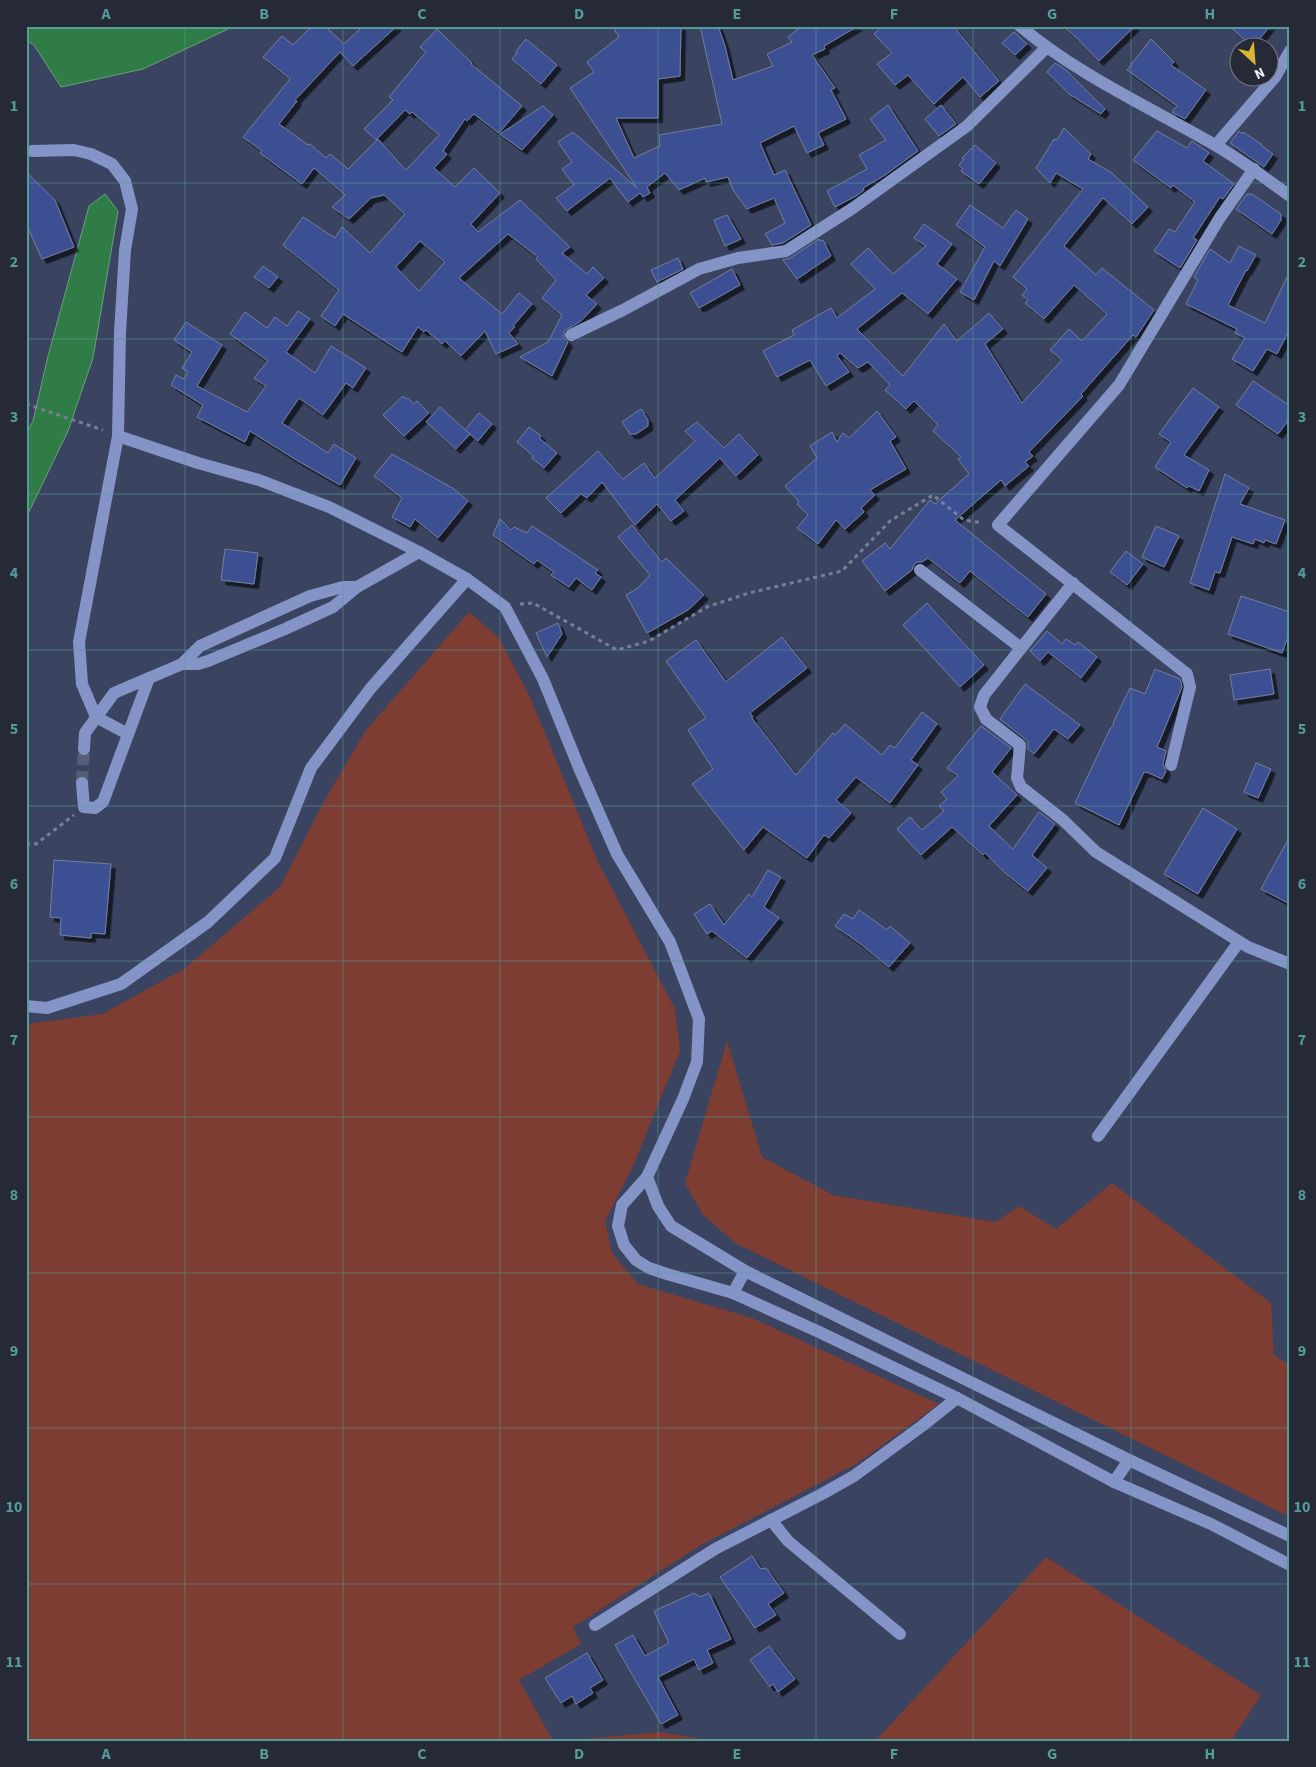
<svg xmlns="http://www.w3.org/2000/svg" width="1316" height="1767" font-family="'Source Sans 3',sans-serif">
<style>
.green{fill:#7d3d33}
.water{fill:#2f7c46;stroke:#6aa07d}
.building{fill:#3d4f93;stroke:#737e9e;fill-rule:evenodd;filter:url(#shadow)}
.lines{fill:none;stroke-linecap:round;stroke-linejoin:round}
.minor-tunnel{stroke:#565e77;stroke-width:12;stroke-dasharray:12 6;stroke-linecap:butt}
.path{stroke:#787f95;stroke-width:3;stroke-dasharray:4 4;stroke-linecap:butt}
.minor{stroke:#8494c7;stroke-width:12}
.grid{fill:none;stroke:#539c99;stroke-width:1;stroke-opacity:0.55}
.neatline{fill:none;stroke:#539c99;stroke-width:2}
.grid-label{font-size:16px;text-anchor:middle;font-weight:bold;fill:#539c99}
</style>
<defs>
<filter id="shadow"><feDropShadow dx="4.5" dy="4.5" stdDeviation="0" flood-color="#0009"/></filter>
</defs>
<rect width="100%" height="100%" fill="#3a4360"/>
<g class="green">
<path d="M469,612L499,638L530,697L598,862L675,1009L680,1051L633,1166L605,1221L612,1253L638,1284L752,1318L939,1404L858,1463L701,1545L573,1627L581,1644L519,1680L553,1741H26V1024L102,1014L184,969L280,887L323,803L366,730Z"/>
<path d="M727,1041L762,1157L833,1195L996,1222L1019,1206L1056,1229L1112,1183L1271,1303L1274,1355L1290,1365V1517L735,1243L702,1214L685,1183Z"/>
<path d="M1046,1557L1261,1695L1231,1741H875Z"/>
<path d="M660,1732L716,1741H562Z"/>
</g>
<g class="water">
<path d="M26,26H230L228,29L143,69L61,87L34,45L26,40Z"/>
<path d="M105,194L118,211L93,358L68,431L26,518V434L33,421L48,356L89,206Z"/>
</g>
<g class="building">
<path d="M312,26H325L344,44L363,26H397L353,66L340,52L295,100L297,101L279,124L308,145L310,144L326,158L330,154L348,169L378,139L406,170L439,135L412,112L410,114L405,110L376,140L364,129L393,100L389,97L426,52L420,47L437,29L472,63L471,64L522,106L499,133L474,114L467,121L465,119L443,151L447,154L434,168L455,187L474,168L500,193L471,224L478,232L520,200L570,247L562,253L587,274L593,267L604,278L586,295L597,304L581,321L564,331V338L568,342L552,376L520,357L548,342L562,315L542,298L556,280L536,259L538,257L508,234L459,278L502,314L519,293L532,304L513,326L515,327L509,333L518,344L496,354L485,331L461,356L445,341L442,344L426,330L424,332L418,327L402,352L343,314L335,326L321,316L339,290L283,245L303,217L335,238L342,227L370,253L405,214L384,195L371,198L349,219L332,207L345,195L314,168L302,184L260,153L262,151L243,137L290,79L263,57L282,36L293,45ZM420,241L445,262L419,291L396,267Z"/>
<path d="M612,26H651L653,29L659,26H681L680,76L658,79V118H616L634,158L660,146L659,135L722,124L700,26H718L725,46L733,80L773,66L767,54L792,42L788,37L802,26H858L824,46L825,49L812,55L835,88L831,90L846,119L818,133L824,145L807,153L794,126L760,143L774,175L785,170L811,225L783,243L772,245L765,234L785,223L774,198L747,209L733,190L728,177L706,182L705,178L679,190L665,173L647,187L650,193L643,197L640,193L628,202L610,178L567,211L556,198L574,185L562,169L572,162L558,142L573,132L637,188L570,88L594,72L587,62L619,37Z"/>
<path d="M882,26H953L999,81L980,97L963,77L934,104L908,75L895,85L877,64L892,53L874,34Z"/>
<path d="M1063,26H1135L1099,61L1078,39Z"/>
<path d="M1229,26H1270L1253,47Z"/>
<path d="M1014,32L1027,44L1015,55L1002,43Z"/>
<path d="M526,39L557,65L541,84L512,59L517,53L516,51Z"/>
<path d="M1151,39L1174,62L1171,65L1206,90L1185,119L1172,112L1177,106L1127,70Z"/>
<path d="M1055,63L1066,70L1105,109L1101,114L1069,94L1047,72Z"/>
<path d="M888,105L918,151L885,175L863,188L864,190L856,196L835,207L827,191L867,169L859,155L886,140L870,119Z"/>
<path d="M941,105L956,124L939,136L925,119Z"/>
<path d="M543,106L553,115L522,150L500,134Z"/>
<path d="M1064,128L1091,154L1088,159L1112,173L1148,207L1132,224L1103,198L1064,246L1096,275L1102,268L1154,310L1136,337L1133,335L1081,394L1083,396L1029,452L1033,456L1025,462L1029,466L1005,486L1001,480L955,520L1046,594L1028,617L970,571L960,583L928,558L922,562H917L914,565L912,570L885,591L862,561L885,543L890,549L930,500L935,504L969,474L958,459L961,457L933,431L938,425L914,401L906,409L885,390L890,385L868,362L858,368L840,353L837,356L849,372L826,386L810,360L777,377L763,351L794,335L792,330L831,308L837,318L875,289L851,264L868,248L893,274L926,246L914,238L924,224L952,244L937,264L957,279L928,314L902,293L857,329L903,376L944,324L957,341L989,313L1003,329L985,344L1022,403L1062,360L1050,350L1069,329L1082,341L1107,314L1074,285L1044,319L1025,303L1028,300L1022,295L1027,289L1013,277L1083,189L1056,173L1050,183L1036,168L1054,139L1057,140Z"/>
<path d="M1157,131L1187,148L1192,141L1209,153L1203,161L1234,184L1223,199L1220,197L1193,238L1197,240L1180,268L1154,251L1169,229L1175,232L1195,202L1173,185L1171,188L1133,160Z"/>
<path d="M1239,131L1242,134L1243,132L1261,144V145L1273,154L1264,167L1230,143Z"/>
<path d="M975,145L996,163L979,184L961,171L963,169L959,165L964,159L962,158Z"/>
<path d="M26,172L55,200L74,247L42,259L26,224Z"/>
<path d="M1247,194H1252L1281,214V220L1272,234L1236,209Z"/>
<path d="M970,205L1003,228L1016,210L1028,219L1000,266L994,261L974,300L960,292L985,247L956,225Z"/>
<path d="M727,215L741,239L725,246L714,220Z"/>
<path d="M819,239L820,241L823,240L831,256L797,279L783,260L790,258Z"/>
<path d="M1239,246L1256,255L1247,271L1246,270L1228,305L1265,323L1290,271V328L1277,354L1267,349L1253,371L1232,359L1245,338L1235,333L1237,329L1186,304L1198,280L1194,277L1210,249L1230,263Z"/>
<path d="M678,258L683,269L657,282L651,270Z"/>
<path d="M263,266L278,277L269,288L254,277Z"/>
<path d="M732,269L740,285L699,308L690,293Z"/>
<path d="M298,311L310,319L286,352L315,373L331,346L366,368L353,388L346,383L323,415L299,398L282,423L328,453L334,444L356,458L340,485L298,461L250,431L245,442L197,417L203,405L171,385L176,375L184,379L188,372L182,368L192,352L174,340L186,322L222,345L197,386L247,412L266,386L254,378L268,361L230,334L245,312L267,328L275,317L287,326Z"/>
<path d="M1253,381L1290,406V418L1278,434L1236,405Z"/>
<path d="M1193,388L1219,407L1184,455L1209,470L1199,491L1189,486L1187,488L1155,467L1171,442L1159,434Z"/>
<path d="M403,396L406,399L408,398L414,404L417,401L429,413L404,436L383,415Z"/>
<path d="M440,407L470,434L456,449L426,422Z"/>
<path d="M641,409L648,420V426L636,434H630L622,422Z"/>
<path d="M877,411L896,437L890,441L906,469L870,490L875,495L861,508L864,512L845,529L836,520L818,544L797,528L808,515L797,504L799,502L785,486L817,458L810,446L832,432L837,442L843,433L849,438Z"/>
<path d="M479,413L492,424L478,441L465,430Z"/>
<path d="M697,422L724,448L739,434L758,455L736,476L720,458L675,500L684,511L671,521L657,504L635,525L602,482L587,498L581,494L561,513L546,498L598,451L623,479L644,463L655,478L695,441L685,431Z"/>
<path d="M529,427L541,436L539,438L557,453L544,468L532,458L533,456L517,442Z"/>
<path d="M392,454L454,489L468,501L438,538L415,519L410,527L392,517L402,498L374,476Z"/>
<path d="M1225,474L1249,488L1240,504L1285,520L1276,544L1265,540L1264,543L1255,539L1253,544L1232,537L1220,573L1215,572L1209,590L1190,583Z"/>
<path d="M500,519L511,530L514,527L527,533L532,526L598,570L595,573L601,577L592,590L576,578L569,587L551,575L554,572L537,560L534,564L493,535Z"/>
<path d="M632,525L662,562L666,558L704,595L688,610L647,633L626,595L638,588L650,575L618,537Z"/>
<path d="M1156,526L1179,536L1164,567L1142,557Z"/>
<path d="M225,549L258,553L254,584L221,580Z"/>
<path d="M1126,551L1143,564L1127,585L1110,572Z"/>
<path d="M1241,596L1290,612V631L1282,653L1228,634Z"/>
<path d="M927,603L984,665L960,687L903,625Z"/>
<path d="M558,623L562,634L547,657L536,633Z"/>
<path d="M1047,631L1062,644L1066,639L1075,645L1078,642L1097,657L1081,678L1048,652L1040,661L1030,651Z"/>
<path d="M782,637L807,668L750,713L753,717H751L796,775L833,733L835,735L845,724L882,755L890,745L895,748L922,712L937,724L911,760L918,765L890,803L856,777L836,800L851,813L829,838L824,835L807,858L763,827L744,850L692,784L713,769L688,730L706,718L666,661L696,640L726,682Z"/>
<path d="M1155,669L1180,679L1182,687L1157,747L1166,751L1163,764L1166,771L1162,779L1147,772L1146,773L1144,772L1119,825L1075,803L1110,729L1114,724L1113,723L1130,688L1145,694Z"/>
<path d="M1270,669L1274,694L1234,700L1230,675Z"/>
<path d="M1025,684L1080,725L1068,739L1054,729L1034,754L1028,749V742L1025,739L1000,719Z"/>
<path d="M981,726L1011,748L992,772L1017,795L989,826L1013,849L1039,812L1055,824L1032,855L1047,868L1028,891L1005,873L985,853L983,855L952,827L921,855L897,829L910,817L922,830L944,811L939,806L947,799L941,792L958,776L947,768Z"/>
<path d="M1256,763L1271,769L1258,798L1244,792Z"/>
<path d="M1203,808L1237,829L1198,894L1164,874Z"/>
<path d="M1290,836V904L1261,889Z"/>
<path d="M54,860L111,864L105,934L91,933V938L60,935L61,918L50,917Z"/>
<path d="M768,870L781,877L764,907L779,918L747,958L712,931L707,934L694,914L710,904L724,925L749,894L752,897Z"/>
<path d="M859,910L887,930L890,926L910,943L889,967L862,945L835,926L844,914L853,919Z"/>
<path d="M752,1556L761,1569L766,1568L784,1593L768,1604L776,1615L755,1628L720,1577Z"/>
<path d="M694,1593L700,1597L709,1593L731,1639L707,1650L713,1663L699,1670L694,1659L658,1677L678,1715L661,1724L615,1645L633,1635L645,1656L669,1643L654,1611Z"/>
<path d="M769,1646L795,1679L778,1692L773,1684L770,1687L750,1660Z"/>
<path d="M587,1653L603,1680L590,1688L593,1693L576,1704L572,1696L561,1703L545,1678Z"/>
</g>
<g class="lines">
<path class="minor-tunnel" d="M82,783L84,749"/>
<g class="path">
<path d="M26,404L103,430"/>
<path d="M520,604L533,603L617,650L649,641L707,607L749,593L842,571L890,521L933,495L964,520L983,523"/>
<path d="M26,844H36L74,815"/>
</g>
<g class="minor">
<path d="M1020,26C1078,75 1149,107 1215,145C1241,160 1265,178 1290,196"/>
<path d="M1216,145L1275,77L1290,51"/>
<path d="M32,151L74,150L91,154L112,164L125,181L132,209L125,250L120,333L118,436L79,642L82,684L96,717L128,734"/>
<path d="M571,335L623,310L699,269L738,258L786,251L853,208L967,126L1046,48"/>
<path d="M118,436L198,463L259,480L329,507L419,552L467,579L505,607L543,679L580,770L617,854L670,942L699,1019L697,1062L683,1099L647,1177L622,1205L618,1226L624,1245L636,1260L649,1268L667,1274L733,1293L817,1331L957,1398L1114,1482L1211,1524L1290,1565"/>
<path d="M920,570L1021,648"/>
<path d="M1073,583L984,695L980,707L986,719L1020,745L1017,778L1021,787L1063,820L1096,852L1248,947L1290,964"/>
<path d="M182,664L200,646L310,596L343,587H357"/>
<path d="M84,749L85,733L114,693L182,664H198L208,661L285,629L333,607L357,587L419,552"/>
<path d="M1171,765L1190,687L1187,674L998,525L1119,385L1219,219L1254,169"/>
<path d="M82,783L84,807L95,808L103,802L149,678"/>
<path d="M26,1006L47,1008L121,984L208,922L275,858L311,768L370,689L467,579"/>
<path d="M1098,1136L1239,942"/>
<path d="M647,1177L658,1206L671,1226L745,1271L1129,1460L1290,1536"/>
<path d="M733,1293L745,1271"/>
<path d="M1114,1482L1129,1460"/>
<path d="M771,1520L788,1541L900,1634"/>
<path d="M595,1625L715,1549L822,1494L854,1476L922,1426L957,1398"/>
</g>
</g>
<path class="grid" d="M185,26V1741M343,26V1741M500,26V1741M658,26V1741M816,26V1741M973,26V1741M1131,26V1741M26,183H1290M26,339H1290M26,494H1290M26,650H1290M26,806H1290M26,961H1290M26,1117H1290M26,1273H1290M26,1428H1290M26,1584H1290"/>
<rect width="1316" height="1767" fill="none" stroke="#262a37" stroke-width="55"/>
<g transform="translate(1254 62) rotate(154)"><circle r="24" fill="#262a37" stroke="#787b86"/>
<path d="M0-4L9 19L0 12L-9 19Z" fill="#dbb333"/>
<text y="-8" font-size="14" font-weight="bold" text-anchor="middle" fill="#f2f5fc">N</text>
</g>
<rect x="28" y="28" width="1260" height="1712" class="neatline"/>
<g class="grid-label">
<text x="106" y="19">A</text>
<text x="264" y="19">B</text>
<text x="422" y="19">C</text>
<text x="579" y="19">D</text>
<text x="737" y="19">E</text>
<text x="894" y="19">F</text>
<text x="1052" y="19">G</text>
<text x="1210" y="19">H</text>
<text x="14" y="111">1</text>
<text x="1302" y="111">1</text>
<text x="14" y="267">2</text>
<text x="1302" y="267">2</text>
<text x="14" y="422">3</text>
<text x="1302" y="422">3</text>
<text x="14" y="578">4</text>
<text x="1302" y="578">4</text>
<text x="14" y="734">5</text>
<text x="1302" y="734">5</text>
<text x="14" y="889">6</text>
<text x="1302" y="889">6</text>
<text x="14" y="1045">7</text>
<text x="1302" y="1045">7</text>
<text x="14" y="1200">8</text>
<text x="1302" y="1200">8</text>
<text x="14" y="1356">9</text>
<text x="1302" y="1356">9</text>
<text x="14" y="1512">10</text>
<text x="1302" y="1512">10</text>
<text x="14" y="1667">11</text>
<text x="1302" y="1667">11</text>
<text x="106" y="1759">A</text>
<text x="264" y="1759">B</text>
<text x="422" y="1759">C</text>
<text x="579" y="1759">D</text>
<text x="737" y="1759">E</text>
<text x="894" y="1759">F</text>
<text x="1052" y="1759">G</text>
<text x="1210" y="1759">H</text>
</g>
</svg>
